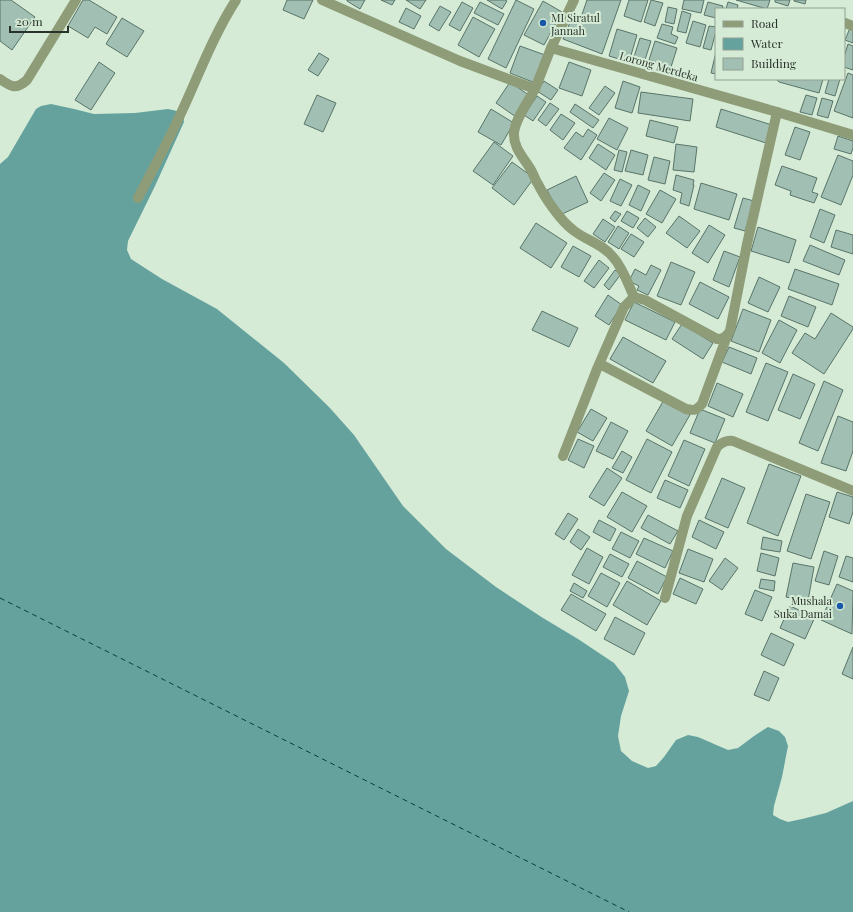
<svg xmlns="http://www.w3.org/2000/svg" width="853" height="912" font-family="'Playfair Display',serif">
<style>
.water{fill:#65a29e}
.lines{fill:none;stroke-linecap:round;stroke-linejoin:round}
.ferry{stroke:#07413f;stroke-width:1;stroke-dasharray:5 4;stroke-linecap:butt}
.building{fill:#a1bfb2;stroke:#597469}
.street{stroke:#8e9c77;stroke-width:10}
.poi-dot{fill:#1758a9;stroke:#d5ebd6;stroke-width:1.5}
.labels{text-anchor:middle;dominant-baseline:central;stroke-width:4;stroke-linejoin:round;paint-order:stroke}
.poi-label{font-size:11px;fill:#2a332b;stroke:#d5ebd6;text-anchor:start}
.street-label{font-size:11px;fill:#2a332b;stroke:#d5ebd6}
</style>
<rect width="100%" height="100%" fill="#d5ebd6"/>
<path class="water" d="M51,104L74,109L94,114L135,113L168,109L177,111L183,116L184,122L155,186L128,241L127,250L131,259L162,279L217,309L284,363L329,407L354,435L403,506L446,549L496,587L543,618L578,639L614,663L625,677L629,691L621,716L618,736L621,751L632,761L648,768L656,766L664,757L676,740L688,735L698,737L728,750L738,748L754,736L768,727L779,731L785,737L788,746L782,777L774,806L773,815L780,819L788,822L802,819L826,813L853,801V912H0V164L8,157L36,109L41,106Z"/>
<g class="lines">
<path class="ferry" d="M0,598L629,912"/>
</g>
<g class="building">
<path d="M0,0H11L35,17L12,50L0,41Z"/>
<path d="M83,0H89L117,17L107,34L95,27L88,38L68,26Z"/>
<path d="M287,0H313L304,19L283,10Z"/>
<path d="M347,0H365L360,9L347,1Z"/>
<path d="M381,0H395L392,5Z"/>
<path d="M406,0H426L420,9Z"/>
<path d="M487,0H505L507,1L502,9Z"/>
<path d="M516,0L534,9L506,68L488,59Z"/>
<path d="M587,0H621L602,54L563,39L571,20L579,23Z"/>
<path d="M629,0H648L641,22L624,16Z"/>
<path d="M651,0L663,3L655,26L644,22Z"/>
<path d="M684,0H704L701,13L682,9Z"/>
<path d="M736,0H770L767,9Z"/>
<path d="M775,0H790L788,6L775,2Z"/>
<path d="M794,0H806L805,4L794,1Z"/>
<path d="M543,1L562,12L544,45L524,35Z"/>
<path d="M462,2L473,8L460,31L449,25Z"/>
<path d="M480,2L504,14L498,25L474,13Z"/>
<path d="M708,2L723,6L722,9H716V18L704,15Z"/>
<path d="M728,2L738,5L737,9H726Z"/>
<path d="M440,6L451,12L439,31L429,25Z"/>
<path d="M668,7L677,9L674,24L665,22Z"/>
<path d="M406,8L421,16L414,29L399,22Z"/>
<path d="M682,11L691,14L686,33L677,31Z"/>
<path d="M473,17L495,29L479,57L458,45Z"/>
<path d="M122,18L144,31L127,57L106,44Z"/>
<path d="M693,21L706,25L700,47L686,43Z"/>
<path d="M662,24L673,27L671,34L678,37L675,44L657,38Z"/>
<path d="M709,26L716,27V31L711,50L703,48Z"/>
<path d="M850,28L853,29V43L845,40Z"/>
<path d="M617,29L637,35L629,62L609,56Z"/>
<path d="M640,38L651,41L643,66L632,63Z"/>
<path d="M655,41L677,48L671,67L649,60Z"/>
<path d="M848,44L853,46V70L844,67V57Z"/>
<path d="M520,46L545,55L535,83L510,73Z"/>
<path d="M716,52V74L711,73Z"/>
<path d="M319,53L329,59L318,76L308,70Z"/>
<path d="M99,62L115,73L91,110L75,100Z"/>
<path d="M569,62L591,70L582,96L559,88Z"/>
<path d="M848,73L853,75V118L834,111Z"/>
<path d="M777,79H823L819,93L779,82L777,80Z"/>
<path d="M829,79H840L835,96L825,93Z"/>
<path d="M544,81L558,90L551,100L537,91Z"/>
<path d="M623,81L640,87L632,113L615,108Z"/>
<path d="M510,82L530,96L516,117L496,103Z"/>
<path d="M605,86L615,93L599,115L589,108Z"/>
<path d="M641,92L693,99L690,121L638,113Z"/>
<path d="M317,95L336,103L323,132L304,124Z"/>
<path d="M806,95L817,98L812,115L800,112Z"/>
<path d="M537,96L546,102L533,121L524,115Z"/>
<path d="M822,98L833,101L828,118L817,115Z"/>
<path d="M550,103L559,109L546,126L538,120Z"/>
<path d="M575,104L599,120L593,128L570,112Z"/>
<path d="M491,109L514,123L501,145L478,132Z"/>
<path d="M721,109L772,125L766,143L716,127Z"/>
<path d="M561,114L575,123L563,140L550,130Z"/>
<path d="M609,118L628,128L617,150L597,139Z"/>
<path d="M650,120L678,127L674,143L646,136Z"/>
<path d="M795,127L810,132L800,160L785,155Z"/>
<path d="M588,129L597,135L581,160L564,148L576,132L583,137Z"/>
<path d="M838,136L853,141V148L851,154L834,149Z"/>
<path d="M494,142L513,156L493,185L473,171Z"/>
<path d="M598,144L615,155L606,170L589,158Z"/>
<path d="M676,144L697,147L694,172L673,170Z"/>
<path d="M619,150L627,152L622,172L614,170Z"/>
<path d="M631,150L648,155L643,175L625,171Z"/>
<path d="M838,155L853,161V175L841,205L821,197Z"/>
<path d="M654,157L670,161L665,184L648,180Z"/>
<path d="M512,162L534,178L514,205L492,188Z"/>
<path d="M782,166L817,178L812,192L818,194L814,203L790,195L791,191L775,185Z"/>
<path d="M604,173L615,180L601,201L590,193Z"/>
<path d="M676,175L694,180L693,185H694L689,206L680,203L682,193L673,190Z"/>
<path d="M576,176L588,202L560,215L547,190Z"/>
<path d="M620,179L632,185L621,206L610,201Z"/>
<path d="M701,183L737,194L729,220L694,209Z"/>
<path d="M638,185L650,191L641,211L629,205Z"/>
<path d="M660,190L676,199L662,223L646,214Z"/>
<path d="M743,198L754,201L745,231L734,228Z"/>
<path d="M820,209L835,215L824,243L810,237Z"/>
<path d="M615,211L621,214L615,222L610,218Z"/>
<path d="M627,211L639,218L633,228L621,221Z"/>
<path d="M679,216L700,231L687,248L666,233Z"/>
<path d="M645,218L656,227L648,237L637,228Z"/>
<path d="M603,219L615,227L605,242L593,234Z"/>
<path d="M536,223L567,243L551,268L520,248Z"/>
<path d="M709,225L725,235L708,263L692,253Z"/>
<path d="M618,226L629,233L619,249L608,242Z"/>
<path d="M758,227L796,240L789,263L751,251Z"/>
<path d="M836,230L853,235V254L831,247Z"/>
<path d="M631,234L644,242L634,257L621,249Z"/>
<path d="M810,245L845,260L839,275L803,261Z"/>
<path d="M573,246L591,256L579,277L561,267Z"/>
<path d="M724,251L740,257L729,287L713,280Z"/>
<path d="M599,260L609,268L594,288L584,281Z"/>
<path d="M671,262L695,272L681,305L657,296Z"/>
<path d="M651,265L661,270L648,295L637,290L639,286L629,281L635,269L646,275Z"/>
<path d="M795,269L839,284L832,305L788,289Z"/>
<path d="M615,270L621,274L609,290L604,285Z"/>
<path d="M759,277L780,287L768,312L748,303Z"/>
<path d="M700,282L729,297L718,319L689,304Z"/>
<path d="M608,295L622,305L609,325L595,316Z"/>
<path d="M789,296L816,307L808,327L781,316Z"/>
<path d="M634,302L675,322L666,340L625,320Z"/>
<path d="M743,309L771,320L759,352L731,341Z"/>
<path d="M542,311L578,328L569,347L532,330Z"/>
<path d="M831,313L853,327V329L824,374L792,353L805,333L815,339Z"/>
<path d="M779,320L797,330L780,363L762,353Z"/>
<path d="M682,324L713,343L703,359L672,339Z"/>
<path d="M623,337L666,361L653,383L610,359Z"/>
<path d="M729,347L757,358L751,374L722,362Z"/>
<path d="M766,363L788,372L768,421L746,412Z"/>
<path d="M793,374L815,384L800,419L778,410Z"/>
<path d="M824,381L843,390L818,451L799,443Z"/>
<path d="M717,383L743,394L733,417L708,406Z"/>
<path d="M665,398L691,413L672,446L646,431Z"/>
<path d="M591,409L607,418L593,441L577,432Z"/>
<path d="M700,409L725,419L715,443L690,433Z"/>
<path d="M838,416L853,422V451L846,471L821,463Z"/>
<path d="M611,422L628,431L613,459L596,451Z"/>
<path d="M578,439L594,446L584,468L568,460Z"/>
<path d="M647,439L672,452L651,493L626,480Z"/>
<path d="M684,440L705,449L689,486L668,476Z"/>
<path d="M622,451L632,457L623,473L612,468Z"/>
<path d="M769,464L801,476L778,536L747,523Z"/>
<path d="M607,468L622,478L604,506L589,497Z"/>
<path d="M722,478L745,488L728,528L705,518Z"/>
<path d="M665,480L688,490L680,508L657,498Z"/>
<path d="M622,492L647,506L632,532L607,517Z"/>
<path d="M837,492L853,497V512L849,524L829,517Z"/>
<path d="M806,494L830,502L811,559L787,551Z"/>
<path d="M568,513L578,519L564,540L555,534Z"/>
<path d="M648,515L678,531L670,544L641,528Z"/>
<path d="M599,520L616,529L610,541L593,532Z"/>
<path d="M699,520L724,532L716,549L692,537Z"/>
<path d="M578,529L590,537L581,550L570,542Z"/>
<path d="M621,532L639,541L630,558L612,549Z"/>
<path d="M763,537L782,541L780,552L761,549Z"/>
<path d="M644,538L673,551L665,568L636,554Z"/>
<path d="M587,548L603,557L589,584L572,575Z"/>
<path d="M688,549L713,559L704,582L679,573Z"/>
<path d="M824,551L838,556L829,585L815,581Z"/>
<path d="M761,553L779,558L775,576L757,571Z"/>
<path d="M610,554L629,564L622,577L603,567Z"/>
<path d="M846,556L853,558V582L839,577Z"/>
<path d="M725,558L738,568L722,590L709,581Z"/>
<path d="M637,561L667,577L658,594L628,578Z"/>
<path d="M793,563L814,567L808,601L786,597Z"/>
<path d="M601,573L620,583L607,607L588,596Z"/>
<path d="M680,578L703,589L696,604L673,594Z"/>
<path d="M761,579L775,581L774,591L759,588Z"/>
<path d="M627,581L661,601L647,625L613,605Z"/>
<path d="M574,583L587,591L583,598L570,591Z"/>
<path d="M837,584L853,591L852,634L821,620Z"/>
<path d="M755,590L772,597L762,621L745,614Z"/>
<path d="M571,594L606,614L596,631L561,610Z"/>
<path d="M790,606L815,617L805,639L780,628Z"/>
<path d="M615,617L645,633L634,655L604,639Z"/>
<path d="M771,633L794,644L784,666L761,655Z"/>
<path d="M853,647V679L842,674Z"/>
<path d="M764,671L779,678L769,701L754,695Z"/>
</g>
<g class="lines">
<g class="street">
<path d="M322,0L460,61L535,89L551,48L574,0"/>
<path d="M845,23L853,26"/>
<path d="M551,48L777,112L853,135"/>
<path d="M0,79C11,87 16,90 27,80L76,0"/>
<path d="M535,89C528,102 515,119 514,133C513,148 524,158 531,170C534,175 535,180 538,184C545,198 560,220 573,230C585,240 603,244 613,257C623,268 628,284 634,297"/>
<path d="M138,198C153,169 169,140 182,111C199,74 214,34 236,0"/>
<path d="M600,364L686,409C695,411 696,410 702,404L727,336"/>
<path d="M563,456L597,369L624,307L634,297L645,300L717,339C724,339 726,337 730,331L747,244L777,112"/>
<path d="M665,598L687,516L717,447C722,442 726,440 733,441L853,491"/>
</g>
</g>
<g class="poi-dot">
<circle cx="543" cy="23" r="4"/>
<circle cx="840" cy="606" r="4"/>
</g>
<g class="labels">
<g class="poi-label">
<text x="551" y="17">MI Siratul<tspan x="551" dy="13">Jannah</tspan></text>
<text x="832" y="600" text-anchor="end">Mushala<tspan x="832" dy="13">Suka Damai</tspan></text>
</g>
<g class="street-label">
<text transform="translate(659 66) rotate(16)">Lorong Merdeka</text>
</g>
</g>
<rect x="715" y="8" width="130" height="72" fill="#d5ebd6" stroke="#91a192"/>
<rect x="723" y="21" width="20" height="6" fill="#8e9c77" stroke="#91a192"/>
<text x="751" y="28" font-size="12" fill="#2a332b">Road</text>
<rect x="723" y="38" width="20" height="12" fill="#65a29e" stroke="#91a192"/>
<text x="751" y="48" font-size="12" fill="#2a332b">Water</text>
<rect x="723" y="58" width="20" height="12" fill="#a1bfb2" stroke="#91a192"/>
<text x="751" y="68" font-size="12" fill="#2a332b">Building</text>
<path d="M10 26v6h58v-6" fill="none" stroke="#2a332b" stroke-width="2"/>
<text x="16" y="26" font-size="12" fill="#2a332b" stroke="#d5ebd6" stroke-width="3" paint-order="stroke">20 m</text>
</svg>
